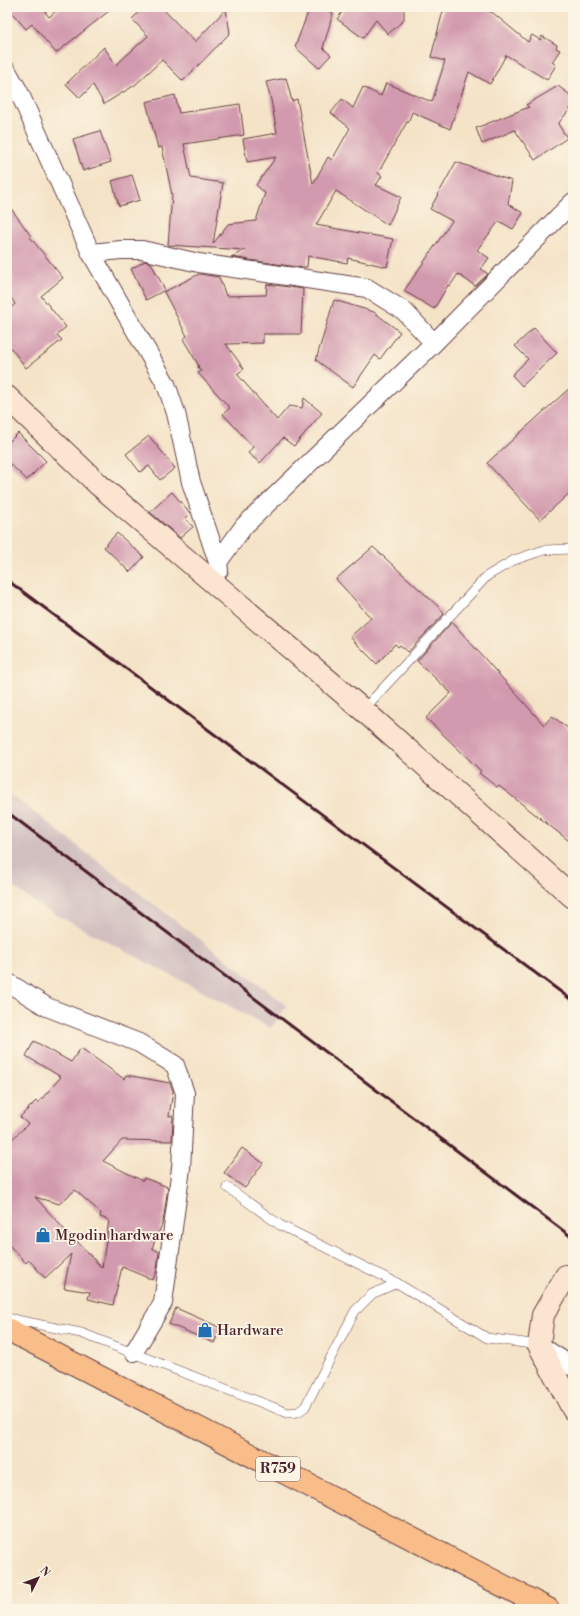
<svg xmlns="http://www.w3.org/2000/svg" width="580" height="1616" font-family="'Libre Bodoni',serif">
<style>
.industrial{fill:#d2bfc0}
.building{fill:#d29aae;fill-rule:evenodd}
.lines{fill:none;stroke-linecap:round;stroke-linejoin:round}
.lane-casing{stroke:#643c42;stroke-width:10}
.street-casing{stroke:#643c42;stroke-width:20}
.secondary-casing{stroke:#643c42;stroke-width:24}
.primary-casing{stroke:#643c42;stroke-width:24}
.lane{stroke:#fff;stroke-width:9}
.street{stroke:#fff;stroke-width:18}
.secondary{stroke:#fce5d0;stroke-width:22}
.primary{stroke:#f8bd89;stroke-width:22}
.rail{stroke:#4a1f2b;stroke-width:3}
.labels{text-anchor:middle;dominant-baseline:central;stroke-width:3.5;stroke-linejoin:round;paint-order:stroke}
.shield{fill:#fcf5e5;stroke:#7f5f63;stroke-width:1}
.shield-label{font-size:14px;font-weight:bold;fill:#4a1f2b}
.poi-label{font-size:15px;fill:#4a1f2b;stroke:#fcf5e5;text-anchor:start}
</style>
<rect width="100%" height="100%" fill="#fcf5e5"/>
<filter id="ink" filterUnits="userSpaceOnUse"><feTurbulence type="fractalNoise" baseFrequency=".025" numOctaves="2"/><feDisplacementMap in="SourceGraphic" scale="8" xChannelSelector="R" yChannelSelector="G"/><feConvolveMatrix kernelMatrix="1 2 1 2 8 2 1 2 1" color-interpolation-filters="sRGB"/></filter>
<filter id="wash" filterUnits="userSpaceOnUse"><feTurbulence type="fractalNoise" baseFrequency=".012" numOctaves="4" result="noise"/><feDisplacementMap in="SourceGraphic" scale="16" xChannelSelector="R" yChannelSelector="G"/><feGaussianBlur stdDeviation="0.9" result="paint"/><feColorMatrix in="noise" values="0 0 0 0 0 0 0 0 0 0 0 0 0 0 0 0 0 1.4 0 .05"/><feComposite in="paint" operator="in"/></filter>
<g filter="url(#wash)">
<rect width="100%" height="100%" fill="#f4e3c7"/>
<path class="industrial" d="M7,792L287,1006L271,1028L38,905L7,882Z"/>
<g id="blocks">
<g class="building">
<path d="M7,7H51L45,12L49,17L61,7H114L56,53L32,24L26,29Z"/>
<path d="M144,7H161L195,42L226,9L230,33L183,81L162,60L135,85L104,104L93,85L80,98L66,84L104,47L116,65L148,36L132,19Z"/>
<path d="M310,7H320L333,13L323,48L331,55L319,68L295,47Z"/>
<path d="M346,7H404V20L388,34L376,20L363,38L337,19Z"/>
<path d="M444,7H478L493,13L528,42L532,35L540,40L542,36L557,45L556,48L560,50L552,62L556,65L547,80L506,55L490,84L469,72L450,129L412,112L408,123L407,122L378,173L382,176L376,185L401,197L388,225L336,191L316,225L393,239L387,267L348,258L347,263L308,256L307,267H303V268L231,257L245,250L168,245L172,195L162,147L158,148L146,102L175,95L179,113L240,104L244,135L184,144L191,178L223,183L213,244L228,224L256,221L265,193L256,185L276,157L247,162L243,139L277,133L271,100L266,82L286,78L292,101L297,99L313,184L328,157L332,160L350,128L331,113L342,99L353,108L363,87L381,96L386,83L432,102L445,61L431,57Z"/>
<path d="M558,86L573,97V105L558,124L567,138L535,160L515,130L482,144L476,128L529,107L526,105Z"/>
<path d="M100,131L111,162L83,171L73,139Z"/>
<path d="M456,162L512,181L508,204L523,213L513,229L499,221L477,250L489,258L481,269L488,274L475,286L458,274L450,286L448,285L434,309L404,291L452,221L430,209Z"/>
<path d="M132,175L140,200L119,206L112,181Z"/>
<path d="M7,203L31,236L30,237L63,278L41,296L66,327L57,335L62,340L26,368L7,343V311L15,304L7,291Z"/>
<path d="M145,261L151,263L165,290L146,300L131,269Z"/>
<path d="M199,274L219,277L226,296L266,295L267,284L303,289L301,334H263V343L226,344L244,369L237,374L277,420L289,406L302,408L304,398L322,413L294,446L283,438L260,463L248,453L253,447L223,414L230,408L198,373L201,371L198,367L199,366L183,339L187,336L164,292Z"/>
<path d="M334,300L374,312L400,332L380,359L375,355L353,387L316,360Z"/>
<path d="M534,328L557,353L522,386L512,375L528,359L515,346Z"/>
<path d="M573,385V490L540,520L487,463Z"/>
<path d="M18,433L46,461L27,480L7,461V444Z"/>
<path d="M149,436L175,468L160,480L149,466L140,472L126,454Z"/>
<path d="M172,492L190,513L185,518L193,527L180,538L150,512Z"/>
<path d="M117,533L144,557L130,572L104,547Z"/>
<path d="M373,547L440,608L444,614L408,652L400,645L398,647L395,644L377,664L350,637L371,618L336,579Z"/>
<path d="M452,622L544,725L552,716L573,732V844L499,786L497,787L479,773L481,771L426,718L451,693L417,661Z"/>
<path d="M34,1041L71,1062L81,1048L124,1079L126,1075L170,1083L173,1091L169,1116H173L172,1141L122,1140L103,1161L143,1181L144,1178L168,1187L163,1222L152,1248L159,1252L157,1270L153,1280L122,1267L113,1305L88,1299L90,1292L64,1288L71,1254L45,1278L29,1260L26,1263L7,1243V1144L28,1124L20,1117L36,1101L38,1103L61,1077L26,1056ZM75,1190L101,1213L100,1217L109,1220L102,1268L74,1238L73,1239L35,1197L59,1204Z"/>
<path d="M242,1148L263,1163L245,1188L224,1173Z"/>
<path d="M176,1308L221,1328L214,1343L169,1324Z"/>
</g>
</g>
</g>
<g filter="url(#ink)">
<use href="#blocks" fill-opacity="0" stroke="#643c42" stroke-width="1"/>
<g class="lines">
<defs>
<g id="lane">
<path d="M363,710L487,576L514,560L544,550L573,549"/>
<path d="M227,1187L280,1225L397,1283L487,1338L539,1345"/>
<path d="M7,1318L81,1333L288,1413L298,1412L305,1407L355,1311L372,1294L397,1283"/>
</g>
<g id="street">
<path d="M7,71L19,92L91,253L166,384L176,413L191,482L218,562"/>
<path d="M91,253L121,250H142L199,263L367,288L404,311L434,343"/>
<path d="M219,570L218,562L244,526L434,343L573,202"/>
<path d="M7,982L47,1007L139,1043L175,1065L185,1093L181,1168L163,1303L134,1352"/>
<path d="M539,1345L573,1367"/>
</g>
<g id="secondary">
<path d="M7,397L99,485L363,710L573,897"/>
<path d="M566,1276L543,1315L539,1345L573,1409"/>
</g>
<path id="primary" d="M7,1329L548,1609"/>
</defs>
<use href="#lane" class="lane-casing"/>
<use href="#street" class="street-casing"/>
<use href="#secondary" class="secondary-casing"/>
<use href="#primary" class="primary-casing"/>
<use href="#lane" class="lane"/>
<use href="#street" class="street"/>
<use href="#secondary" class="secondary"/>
<use href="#primary" class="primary"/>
<g class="rail">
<path d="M7,580L573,1001"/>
<path d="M7,812L573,1238"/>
</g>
</g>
</g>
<defs>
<symbol id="shop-bare" viewBox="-9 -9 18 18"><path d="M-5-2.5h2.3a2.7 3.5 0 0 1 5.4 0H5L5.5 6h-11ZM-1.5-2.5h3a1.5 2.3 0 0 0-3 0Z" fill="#1f6fb2" stroke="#fcf5e5" stroke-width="2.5" paint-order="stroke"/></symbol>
</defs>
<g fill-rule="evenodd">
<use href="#shop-bare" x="32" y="1224" width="22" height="22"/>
<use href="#shop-bare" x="194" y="1319" width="22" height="22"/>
</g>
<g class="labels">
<rect class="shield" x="256" y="1457" width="44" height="24" rx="3"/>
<g class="shield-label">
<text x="278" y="1469">R759</text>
</g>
<g class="poi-label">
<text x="55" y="1235">Mgodin hardware</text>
<text x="217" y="1330">Hardware</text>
</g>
</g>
<rect width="580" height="1616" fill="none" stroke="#fcf5e5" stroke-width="24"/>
<g transform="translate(38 1578) rotate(48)" stroke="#fcf5e5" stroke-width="3" paint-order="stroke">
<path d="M0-3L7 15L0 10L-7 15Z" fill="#4a1f2b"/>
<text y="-6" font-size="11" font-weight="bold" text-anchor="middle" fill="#4a1f2b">N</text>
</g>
</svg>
